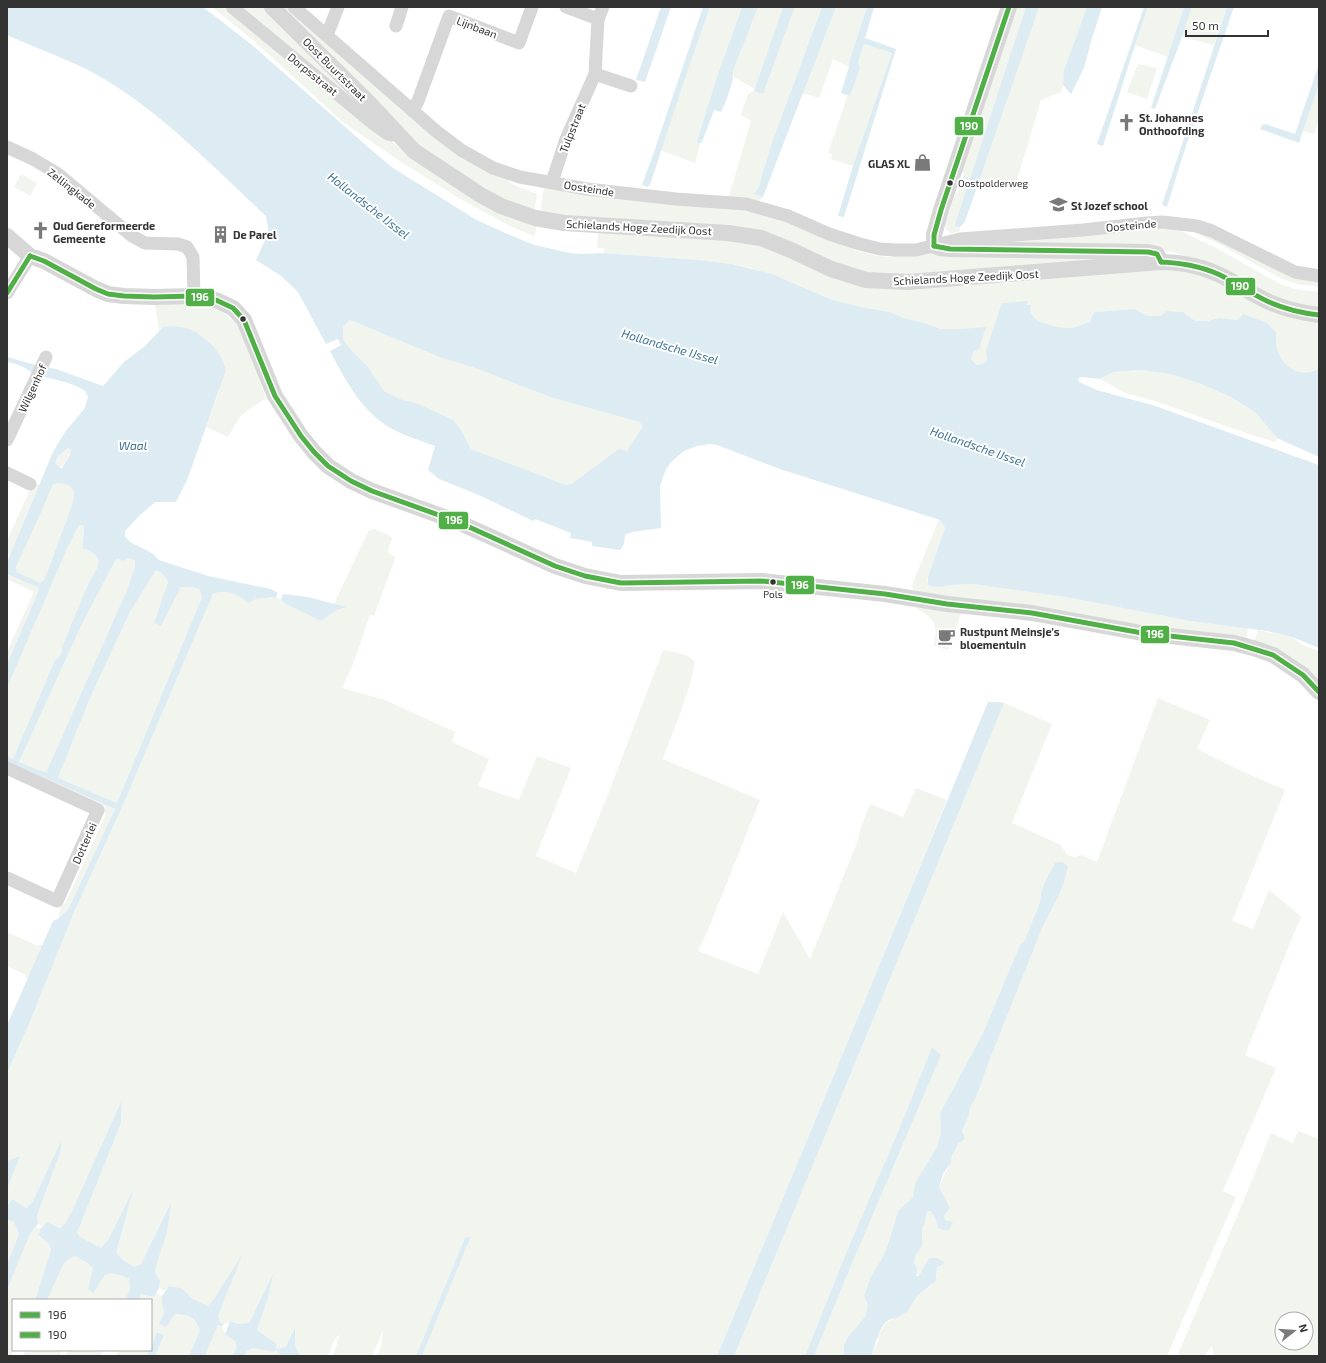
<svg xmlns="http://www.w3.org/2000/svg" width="1326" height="1363" font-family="'Exo 2',sans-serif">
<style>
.green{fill:#f1f5ed;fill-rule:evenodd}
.water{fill:#ddebf3;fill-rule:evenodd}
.pier{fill:#fff}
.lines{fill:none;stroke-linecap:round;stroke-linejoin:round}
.minor{stroke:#d7d7d7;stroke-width:13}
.tertiary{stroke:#d7d7d7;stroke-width:16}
.bus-1-casing{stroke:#fff;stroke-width:8}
.bus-2-casing{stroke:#fff;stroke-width:8}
.bus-1{stroke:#50af46;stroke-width:5}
.bus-2{stroke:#50af46;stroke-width:5}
.bus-dot{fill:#333;stroke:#fff;stroke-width:1.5}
.labels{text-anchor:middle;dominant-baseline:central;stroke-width:4;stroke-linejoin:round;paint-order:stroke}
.bus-label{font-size:10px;fill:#333;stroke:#fff;text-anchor:start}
.street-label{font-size:11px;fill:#333;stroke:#fff}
.poi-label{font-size:11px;font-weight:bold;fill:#333;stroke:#fff;text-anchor:start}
.water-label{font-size:12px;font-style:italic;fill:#3f7597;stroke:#fff}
.line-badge{stroke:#fff;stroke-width:1.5}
.badge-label{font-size:11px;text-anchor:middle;font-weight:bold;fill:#fff}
</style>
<rect width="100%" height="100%" fill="#fff"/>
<g class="green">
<path d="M212,7H222L377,131L435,173L538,224L534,236L512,227L464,201L401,162L343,122L254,41Z"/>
<path d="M240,7H265L375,116Z"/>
<path d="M279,7H288L361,71L510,179L509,183L537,194L534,213L516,206L426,154Z"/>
<path d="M710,7H742L716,80L697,141L699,144H700L695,163L657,149L660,136L676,87L681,89Z"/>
<path d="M758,7H783L755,89L734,77L733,71Z"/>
<path d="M795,7H822L771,145L759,186L754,194L763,197L759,201L729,196L751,121L741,115L748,94L754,91L763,94Z"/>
<path d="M836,7H867L850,59L849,67L833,59L819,98L802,93Z"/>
<path d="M1016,7H1026L956,221L957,227H960L959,232L951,233L947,230L945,224L956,192L958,193L964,173L959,171Z"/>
<path d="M1039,7H1087L1064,70L1063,85L1061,92L1041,100L1014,190L979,178Z"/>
<path d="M1148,7H1184L1168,57L1135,45Z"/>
<path d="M1192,7H1227L1214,45L1182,37Z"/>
<path d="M864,44L892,53L853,166L831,159L832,154L828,153L848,95L850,96L859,68L858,62Z"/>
<path d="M1138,64L1157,68L1147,99L1127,92Z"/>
<path d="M1319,84V120L1314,134L1303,131Z"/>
<path d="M21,174L37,183L30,196L14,187Z"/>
<path d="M544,188L753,210L850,245L853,250L878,256L891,257L895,254L935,251L1143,257L1019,269L871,276L784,243L540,213Z"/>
<path d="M1146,227L1179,230L1218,249L1280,284L1295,289L1319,292V310L1281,302L1198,260L1166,250L961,243Z"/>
<path d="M1189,230H1197L1319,280V287L1298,284L1282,279L1221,245Z"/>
<path d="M598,232L746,241L772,248L841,278L1162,268L1197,273L1319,321V369C1298,379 1281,366 1276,345C1276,340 1276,336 1276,332L1267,323L1257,320H1238L1219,318L1207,321H1195L1183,312L1167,311L1160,316H1147L1135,309L1094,312L1090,322L1072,328L1057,327L1038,321L1030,313L1031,306L1027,305L1028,301L988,357L987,360L983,364L979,366L973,363L971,359L974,351L962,329H940L925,323L904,318L890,312L861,307L830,299L789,281L751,268L732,264L699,260L604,253V248H597Z"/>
<path d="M185,303L201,305L219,309L238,325L246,342L266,398L241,415L228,437L206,427L219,392L213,346C192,328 189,328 163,327L159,330L155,305Z"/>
<path d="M350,320L442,358L475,368L550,397L639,422L643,426L627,451L573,483L566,485L471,449L461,430L416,403L400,399L384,391L343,340V327Z"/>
<path d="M1141,370L1170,374L1201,384L1231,397L1256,413L1277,438L1275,442L1246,433L1155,401L1125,393L1100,379L1113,372Z"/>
<path d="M68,448L71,450L66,462L60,468L55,463L58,456Z"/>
<path d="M33,483L39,485L10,555L7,554V541Z"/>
<path d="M59,483C64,484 73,485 74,492C75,498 71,507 69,513C61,535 53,558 44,580L40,583L17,572L16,567L40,515L52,485L54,484Z"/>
<path d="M939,519L945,528L927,580L941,587L950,585L974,584L1016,589L1066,597L1190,621L1248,628L1246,639L915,595L912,585Z"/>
<path d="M79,525L84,526C85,534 81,541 83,549C89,550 96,553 98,559C100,566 94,573 91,579C80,601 71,624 62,647C63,654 60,656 55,660L13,759L7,756V688L67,549Z"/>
<path d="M374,529L387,534L392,538L388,550L389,553L394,556L395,559L374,616L370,615L353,664L342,688L385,700L455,732L452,742L489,759L478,786L519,800L537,756L571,768L536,856L576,873L609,792L663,650C670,651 691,654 694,662C697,674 668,744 663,759L760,800L708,930L698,951L758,974L783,912L810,959L857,843L861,827L870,804L903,817L916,788L947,800L798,1162L717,1356H422L471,1236L465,1238L416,1356H377L381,1347L383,1330L372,1356H333L340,1334L335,1339L328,1356H302L299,1354L295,1345L294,1328L286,1346L280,1350L276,1348L277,1344L257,1330L268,1298L272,1276L249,1323L236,1324L230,1321L224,1324L220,1322L218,1316L242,1255L214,1299L208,1306L193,1299L181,1288L169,1286L165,1291L159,1288L160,1281L155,1272L170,1203L141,1264L134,1267L123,1260L116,1253L132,1192L108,1240L101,1249L80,1237L77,1233L121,1123L122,1102L72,1211L65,1224L60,1228L47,1222L42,1226L38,1224L37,1216L61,1150V1142L33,1201L26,1208L12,1199L8,1204H7V1189L19,1157L7,1161V1073L29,1024L75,910L123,805L213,594C226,589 237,593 248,602L256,599L276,597L321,621L335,611L345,608L334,604L369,530Z"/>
<path d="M130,558L135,561V566L127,590L46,774L19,762L82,624L115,561L117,559L123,561Z"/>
<path d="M156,570C162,573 165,576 168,582L154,623L161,626L181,586L192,587L199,589L202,597L117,803L58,778L90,698L130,612Z"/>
<path d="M7,574L37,587L39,590L7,664V652L34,592L7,579Z"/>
<path d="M917,607L961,613L952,641L948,650L934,646C938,625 936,619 917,609Z"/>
<path d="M1258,630L1292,637L1302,645L1319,651V683L1254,642Z"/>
<path d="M1158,698L1210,720L1197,749L1239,770L1285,790L1232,921L1253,929L1269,890L1301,916L1245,1055L1276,1068L1223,1191L1236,1197L1167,1356H872L878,1340V1336L886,1322L896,1318L903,1313L915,1301L918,1295L932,1285L937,1276V1267L940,1265L929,1258L920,1274L916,1276V1269L914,1263L915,1256L922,1242V1229L925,1223L926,1215L928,1211L931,1210L935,1218L938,1228L942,1230H949L951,1221H945L944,1216L950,1208L939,1187C942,1179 946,1172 950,1163C955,1153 953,1146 965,1139L962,1132L969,1115L970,1108L976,1097L988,1064L1043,926L1053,909L1060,891L1062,862L1055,864L1040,896V902L1024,942L1020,945L983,1033L940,1113L941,1133L937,1147L915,1183L913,1197L898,1211L886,1249L880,1262L872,1274L866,1290L864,1296L868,1305L865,1317L848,1337L844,1345V1356H814L845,1280L941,1055L932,1047L900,1127L847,1251L805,1356H734L1004,703L1052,724L1012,823L1061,845L1067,855L1075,857L1081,855L1097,862Z"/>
<path d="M7,761L115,809L69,908L58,919L62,903L65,904L106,814L103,812L105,807L7,763Z"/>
<path d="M7,932L38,946L40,944L43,946L28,979L25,977L26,975L7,966Z"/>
<path d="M1298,1131L1319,1139V1356H1214L1212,1346L1204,1356H1186L1178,1354L1244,1200L1271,1133L1293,1143ZM1282,1319H1306V1343H1282Z"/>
<path d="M7,1219L14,1222L19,1234L7,1264Z"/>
<path d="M36,1227L40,1229L39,1237L49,1244L51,1250L35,1300H13L14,1350L11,1356H7V1290L30,1234Z"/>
<path d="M75,1256L89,1264L93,1269L88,1289L92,1292L105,1275C113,1272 121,1275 129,1279L130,1289L125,1300H47L64,1263L69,1259Z"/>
<path d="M157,1293L162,1296V1302L164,1313L160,1324L166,1326L175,1314C189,1315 194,1317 200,1330L189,1356H155L164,1335L157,1332L151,1346V1300H139L141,1294L154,1297Z"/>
<path d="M218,1325L222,1326L225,1334L236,1342V1348L233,1356H205Z"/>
<path d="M252,1348L274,1352L276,1350L280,1354V1356H244L247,1351Z"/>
<path d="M26,1350H62L59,1356H23Z"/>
<path d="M68,1350H103L101,1356H65Z"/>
<path d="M119,1350H149L147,1356H116Z"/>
</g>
<g class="water">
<path d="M7,7H203L252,45L376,154L393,168L475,219L505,233L534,245L570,253L582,254L604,253L699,260L732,264L772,274L830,299L861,307L890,312L904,318L925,323L940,329H962L986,327L979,349L974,351L971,359L976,365L983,364L987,360L986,351L1002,303L1028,301L1027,305H1031L1030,313L1038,321L1057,327L1072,328L1090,322L1094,312L1135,309L1147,316H1160L1167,311L1183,312L1195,321H1207L1219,318L1238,320L1243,314L1267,323L1276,332C1276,336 1276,341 1276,345C1281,366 1298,379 1319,369V457L1277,438L1256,413L1231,397L1201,384L1170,374L1141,370L1113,372L1100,379L1081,377L1078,379L1097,390L1153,405L1319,465V648L1292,637L1267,631L1190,621L1066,597L974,584L950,585L941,587L930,586L928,584V577L945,528L940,520L780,469L717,445L710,444L697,446L684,451L671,462L666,469L660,486L661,528L632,532L625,535L624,544L620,550L592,546V542L570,538L571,533L535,519L533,521L481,496L439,479L428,470L435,446C421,441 406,436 392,429C361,411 346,381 330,351L341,345L338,339L326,344L298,292L281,276L256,260L267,236L268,229L266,216C211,165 155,105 88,70C62,57 34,47 7,35ZM350,320L442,358L475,368L550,397L639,422L643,426L627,451L619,449L573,483L566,485L471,449L461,430L453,420L416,403L400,399L384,391L367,366L353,352L343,340V327Z"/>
<path d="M661,7H671L645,82L636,80Z"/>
<path d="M703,7H710L683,84L650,185L647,187L642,185L655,149Z"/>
<path d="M742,7H758L733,71C734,82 726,102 721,112L714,110L702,142L699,144L697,141L716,80Z"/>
<path d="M783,7H795L763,94L754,91Z"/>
<path d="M822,7H836L763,197L754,194L759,186L771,145Z"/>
<path d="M867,7H874L865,38L896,49L844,217L838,216L853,166L892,53L864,44L858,62L860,68L850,96L841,93L849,67L850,59Z"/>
<path d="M1026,7H1039L967,216L964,223L960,227H957L955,225L956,221Z"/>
<path d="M1087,7H1102L1092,38L1084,68L1071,94L1063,85L1064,70Z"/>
<path d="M1144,7H1148L1135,45L1103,146L1097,144Z"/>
<path d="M1184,7H1192L1182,37L1155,109L1151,108Z"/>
<path d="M1227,7H1234L1182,158L1167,207L1162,205Z"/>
<path d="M1319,64V84L1299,143L1260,129L1262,125L1265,124L1295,134Z"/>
<path d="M173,326L186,328L196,332L204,338L213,346L221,357L226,370L201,441L187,480L176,502H155L139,516L125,531V536L130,542L152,553L159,560L208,576L271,589L278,593L276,597L256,599L248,603C237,593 226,589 213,594L123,805L75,910L29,1024L7,1073V1025L53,921L58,919L69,908L115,809L7,761V756L13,759L55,660C60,656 63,654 62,647C71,625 80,601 91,579C94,573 100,566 98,559C96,553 89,550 83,549C81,541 85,534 84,526L79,525L67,549L7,688V664L39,590L37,587L7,574V562L53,452L65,432L85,408L88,397C87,395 86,393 85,391C79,385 49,377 40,377L46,367L56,369L103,386L124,362L145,346L163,327ZM68,448L71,450L69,457L62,468H60L55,463L58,456ZM59,483C64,484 73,485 74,492C75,498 71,507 69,513C61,535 53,558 44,580L40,583L17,572L16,567L40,515L52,486L54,484ZM130,558L135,561V566L127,590L46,773L19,762L82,624L115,561L117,559L123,561ZM156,570C162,573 165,576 168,582L154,623L161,626L181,587H192L199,589L202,597L117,803L58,778L90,698L130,612Z"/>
<path d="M7,357L39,366L34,375C27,367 17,364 7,362Z"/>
<path d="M283,594L308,597L346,607L335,611L321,621L286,604L281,600Z"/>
<path d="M988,702H999L1004,703L734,1356H717L798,1162Z"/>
<path d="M1059,862H1062L1068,866C1064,887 1054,907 1043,926L988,1064L976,1097L970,1108L969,1115L962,1131L965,1139L958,1144L952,1156L951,1162L943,1174L939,1187L950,1208L944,1216L945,1220L953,1222L949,1230H942L938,1228L935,1218L931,1211H928L926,1215L925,1223L922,1229V1246L915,1256L914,1263L917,1269L916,1276H918L920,1274L929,1258H937L944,1262V1264L937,1267L936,1281L918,1295L907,1312C903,1313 901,1316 896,1318C893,1319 890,1319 887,1321C880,1326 874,1347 872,1356H844V1345L848,1337L865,1317L868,1305L864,1296L866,1290L872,1274L880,1262L886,1250L898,1211L913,1197L915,1183L937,1147L941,1133L940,1113L983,1033L1020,945L1024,942L1040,902C1040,888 1049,875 1055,863Z"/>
<path d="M932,1047L941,1055L845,1280L814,1356H805L847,1251L900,1127Z"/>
<path d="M122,1100L121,1123L77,1233L80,1237L101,1248L108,1240L133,1190L116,1253L123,1260L134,1267L141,1264L171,1202L167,1233L158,1259L155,1272L160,1281L159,1288L154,1297L141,1294L139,1300H125L130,1289L129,1279C121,1275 113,1272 105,1275L93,1293L88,1289L93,1269L89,1264L75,1256L69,1259L64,1263L47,1300H35L51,1250L49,1244L39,1236L40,1229L47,1222L60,1228L65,1224L72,1211Z"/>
<path d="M61,1141V1150L37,1216L38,1224L30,1234L7,1290V1264L19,1234L14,1222L7,1219V1206L12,1199L26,1208L33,1201Z"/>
<path d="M20,1156L7,1189V1161Z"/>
<path d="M471,1236L422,1356H416L465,1238Z"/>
<path d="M243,1253L218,1316L220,1322L224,1324L222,1326L218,1325L205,1356H189L200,1330C195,1317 189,1315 175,1314L166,1327L159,1324L164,1313L162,1302V1296L169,1286L181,1288L193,1299L208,1306L214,1299Z"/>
<path d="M273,1274L268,1298L257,1330L277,1344L276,1348L280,1349L286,1346L295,1327V1345L299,1354L302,1356H280V1354L276,1350L274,1352L252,1348L247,1351L244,1356H233L236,1348V1342L225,1334L230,1321L237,1324L249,1323Z"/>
<path d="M157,1332L164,1335L155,1356H147L149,1350H151V1346Z"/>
</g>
<path class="pier" d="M1081,377L1102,381H1100L1082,379L1080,380L1098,388L1153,403L1193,417L1319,463V465L1153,405L1097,390L1079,382L1078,379Z"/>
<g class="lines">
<g class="minor">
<path d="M232,7L375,125L388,134L392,135L397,133"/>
<path d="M294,7L436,131L461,150L493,168L520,177L587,189L676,199L746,204L788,216L829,234L860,244L880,249L895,250H916L960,239L1083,230L1147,223L1162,222L1180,224L1197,226L1212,231L1295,272L1319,276"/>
<path d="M566,7L598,19"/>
<path d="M396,26L402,7"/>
<path d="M327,35L338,7"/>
<path d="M595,74L631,86"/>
<path d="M413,111L418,101L449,16L519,43L532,7"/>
<path d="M7,147L33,159L58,174L132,236L145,243L178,244L187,247L193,257L194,296"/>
<path d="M552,182L566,139L595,74L598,19L603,7"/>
<path d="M7,293L30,256"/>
<path d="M7,440L46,357"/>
<path d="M7,473L30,484"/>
<path d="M7,768L98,810L57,901L7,878"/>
</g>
<g class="tertiary">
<path d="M272,7L370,104L414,151L479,194L501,206L535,218L564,223L728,233L761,238L793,251L831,269L866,280L908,282L1161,262C1184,262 1205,267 1226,278C1240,286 1254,295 1269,302C1285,309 1302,313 1319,315"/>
<path d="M1009,7L941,210L934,235V246L940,248L950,249L1148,252L1157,254L1161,262"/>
<path d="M7,236L30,256L44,261L96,289L108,294L124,296L154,297L194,296L216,300L233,308L244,320L275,396L301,436L314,452L328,466L351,481L372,491L458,522L555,566L585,576L621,583L761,581L885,594L947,604L1032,613L1142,633L1234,643L1253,648L1273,655L1303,675L1319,692"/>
</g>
<defs>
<g id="bus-1">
<path d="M30,256L44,261L96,289L108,294L124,296L154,297L194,296L216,300L233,308L244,320L275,396L301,436L314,452L328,466L351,481L372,491L458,522L555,566L585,576L621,583L761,581L885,594L947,604L1032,613L1142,633L1234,643L1273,655L1303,675L1319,692"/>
<path d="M7,293L30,256"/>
</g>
<g id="bus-2">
<path d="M934,246V235L941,210L1009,7"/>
<path d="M934,246L950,249L1148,252L1157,254L1161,262"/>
<path d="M1161,262C1184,263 1206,267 1226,278C1240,286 1254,295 1269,302C1285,309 1302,313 1319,315"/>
</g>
</defs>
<use href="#bus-1" class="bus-1-casing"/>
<use href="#bus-2" class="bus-2-casing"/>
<use href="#bus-1" class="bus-1"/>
<use href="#bus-2" class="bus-2"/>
</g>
<defs>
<symbol id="church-bare" viewBox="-9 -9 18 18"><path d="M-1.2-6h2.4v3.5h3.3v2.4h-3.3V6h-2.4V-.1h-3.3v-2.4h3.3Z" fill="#7a7a7a" stroke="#fff" stroke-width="2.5" paint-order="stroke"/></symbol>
<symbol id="shop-bare" viewBox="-9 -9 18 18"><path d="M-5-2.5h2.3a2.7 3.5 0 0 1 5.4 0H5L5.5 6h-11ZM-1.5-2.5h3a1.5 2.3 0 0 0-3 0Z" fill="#7a7a7a" stroke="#fff" stroke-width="2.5" paint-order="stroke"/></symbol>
<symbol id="school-bare" viewBox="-9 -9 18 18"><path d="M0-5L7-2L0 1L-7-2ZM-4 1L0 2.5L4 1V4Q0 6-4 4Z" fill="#7a7a7a" stroke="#fff" stroke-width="2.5" paint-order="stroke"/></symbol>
<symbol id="building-bare" viewBox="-9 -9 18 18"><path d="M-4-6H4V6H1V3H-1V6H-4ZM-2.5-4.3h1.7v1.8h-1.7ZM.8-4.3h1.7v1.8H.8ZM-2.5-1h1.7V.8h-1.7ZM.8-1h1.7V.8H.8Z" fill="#7a7a7a" stroke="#fff" stroke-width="2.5" paint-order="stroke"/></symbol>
<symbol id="cafe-bare" viewBox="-9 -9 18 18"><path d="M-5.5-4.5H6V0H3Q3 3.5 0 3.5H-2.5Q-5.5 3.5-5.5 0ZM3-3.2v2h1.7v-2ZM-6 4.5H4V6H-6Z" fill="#7a7a7a" stroke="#fff" stroke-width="2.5" paint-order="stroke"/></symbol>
</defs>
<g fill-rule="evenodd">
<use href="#church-bare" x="1114" y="110" width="25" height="25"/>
<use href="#shop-bare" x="910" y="150" width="25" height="25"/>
<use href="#school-bare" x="1046" y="192" width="25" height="25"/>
<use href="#church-bare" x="28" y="218" width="25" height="25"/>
<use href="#building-bare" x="208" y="222" width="25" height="25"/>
<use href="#cafe-bare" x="934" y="624" width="25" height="25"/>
</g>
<g class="bus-dot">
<circle cx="950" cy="183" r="3.5"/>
<circle cx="243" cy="319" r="3.5"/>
<circle cx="773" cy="582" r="3.5"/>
</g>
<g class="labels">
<g class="bus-label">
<text x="958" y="183">Oostpolderweg</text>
<text x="773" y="594" text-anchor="middle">Pols</text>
</g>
<g class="street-label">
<text transform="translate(477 27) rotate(21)">Lijnbaan</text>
<text transform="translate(335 69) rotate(45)">Oost Buurtstraat</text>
<text transform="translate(313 74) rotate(39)">Dorpsstraat</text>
<text transform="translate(572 128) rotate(-68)">Tulpstraat</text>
<text transform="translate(72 188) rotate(38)">Zellingkade</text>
<text transform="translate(589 188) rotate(9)">Oosteinde</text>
<text transform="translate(1131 225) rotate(-5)">Oosteinde</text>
<text transform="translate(639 227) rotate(3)">Schielands Hoge Zeedijk Oost</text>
<text transform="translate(966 277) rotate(-3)">Schielands Hoge Zeedijk Oost</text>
<text transform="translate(32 388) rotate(-65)">Wilgenhof</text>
<text transform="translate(84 843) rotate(-66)">Dotterlei</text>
</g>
<g class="poi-label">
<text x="1139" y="117">St. Johannes<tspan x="1139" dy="13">Onthoofding</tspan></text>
<text x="910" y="163" text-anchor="end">GLAS XL</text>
<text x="1071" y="205">St Jozef school</text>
<text x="53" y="225">Oud Gereformeerde<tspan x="53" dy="13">Gemeente</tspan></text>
<text x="233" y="234">De Parel</text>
<text x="960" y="631">Rustpunt Meinsje's<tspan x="960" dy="13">bloementuin</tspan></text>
</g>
<g class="water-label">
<text transform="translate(369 205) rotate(38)">Hollandsche IJssel</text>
<text transform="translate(670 346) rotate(16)">Hollandsche IJssel</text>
<text x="133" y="445">Waal</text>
<text transform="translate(978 446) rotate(19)">Hollandsche IJssel</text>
</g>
</g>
<g class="line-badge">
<rect x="954" y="116" width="30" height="20" rx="4" fill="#50af46"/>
<rect x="1225" y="277" width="31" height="19" rx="4" fill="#50af46"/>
<rect x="185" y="288" width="30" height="19" rx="4" fill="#50af46"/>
<rect x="438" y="511" width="31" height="19" rx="4" fill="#50af46"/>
<rect x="785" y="575" width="30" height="20" rx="4" fill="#50af46"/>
<rect x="1140" y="625" width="30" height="19" rx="4" fill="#50af46"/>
</g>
<g class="badge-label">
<text x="969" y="130">190</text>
<text x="1240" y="290">190</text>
<text x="200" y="301">196</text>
<text x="454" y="524">196</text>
<text x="800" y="589">196</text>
<text x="1155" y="638">196</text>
</g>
<rect width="1326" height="1363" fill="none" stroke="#333333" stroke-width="16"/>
<rect x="12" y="1299" width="140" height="52" fill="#ffffff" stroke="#adadad"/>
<rect x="20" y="1312" width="20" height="6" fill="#50af46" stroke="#adadad"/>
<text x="48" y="1319" font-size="12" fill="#333333">196</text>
<rect x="20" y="1332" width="20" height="6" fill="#50af46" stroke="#adadad"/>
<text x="48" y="1339" font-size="12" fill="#333333">190</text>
<g transform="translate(1294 1331) rotate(73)"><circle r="19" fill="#ffffff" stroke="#adadad"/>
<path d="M0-3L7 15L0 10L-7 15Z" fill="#7a7a7a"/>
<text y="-6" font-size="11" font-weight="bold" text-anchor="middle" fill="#333333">N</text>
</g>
<path d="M1186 30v6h82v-6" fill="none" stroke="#333333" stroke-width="2"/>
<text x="1192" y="30" font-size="12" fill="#333333" stroke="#ffffff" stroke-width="3" paint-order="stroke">50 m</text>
</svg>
